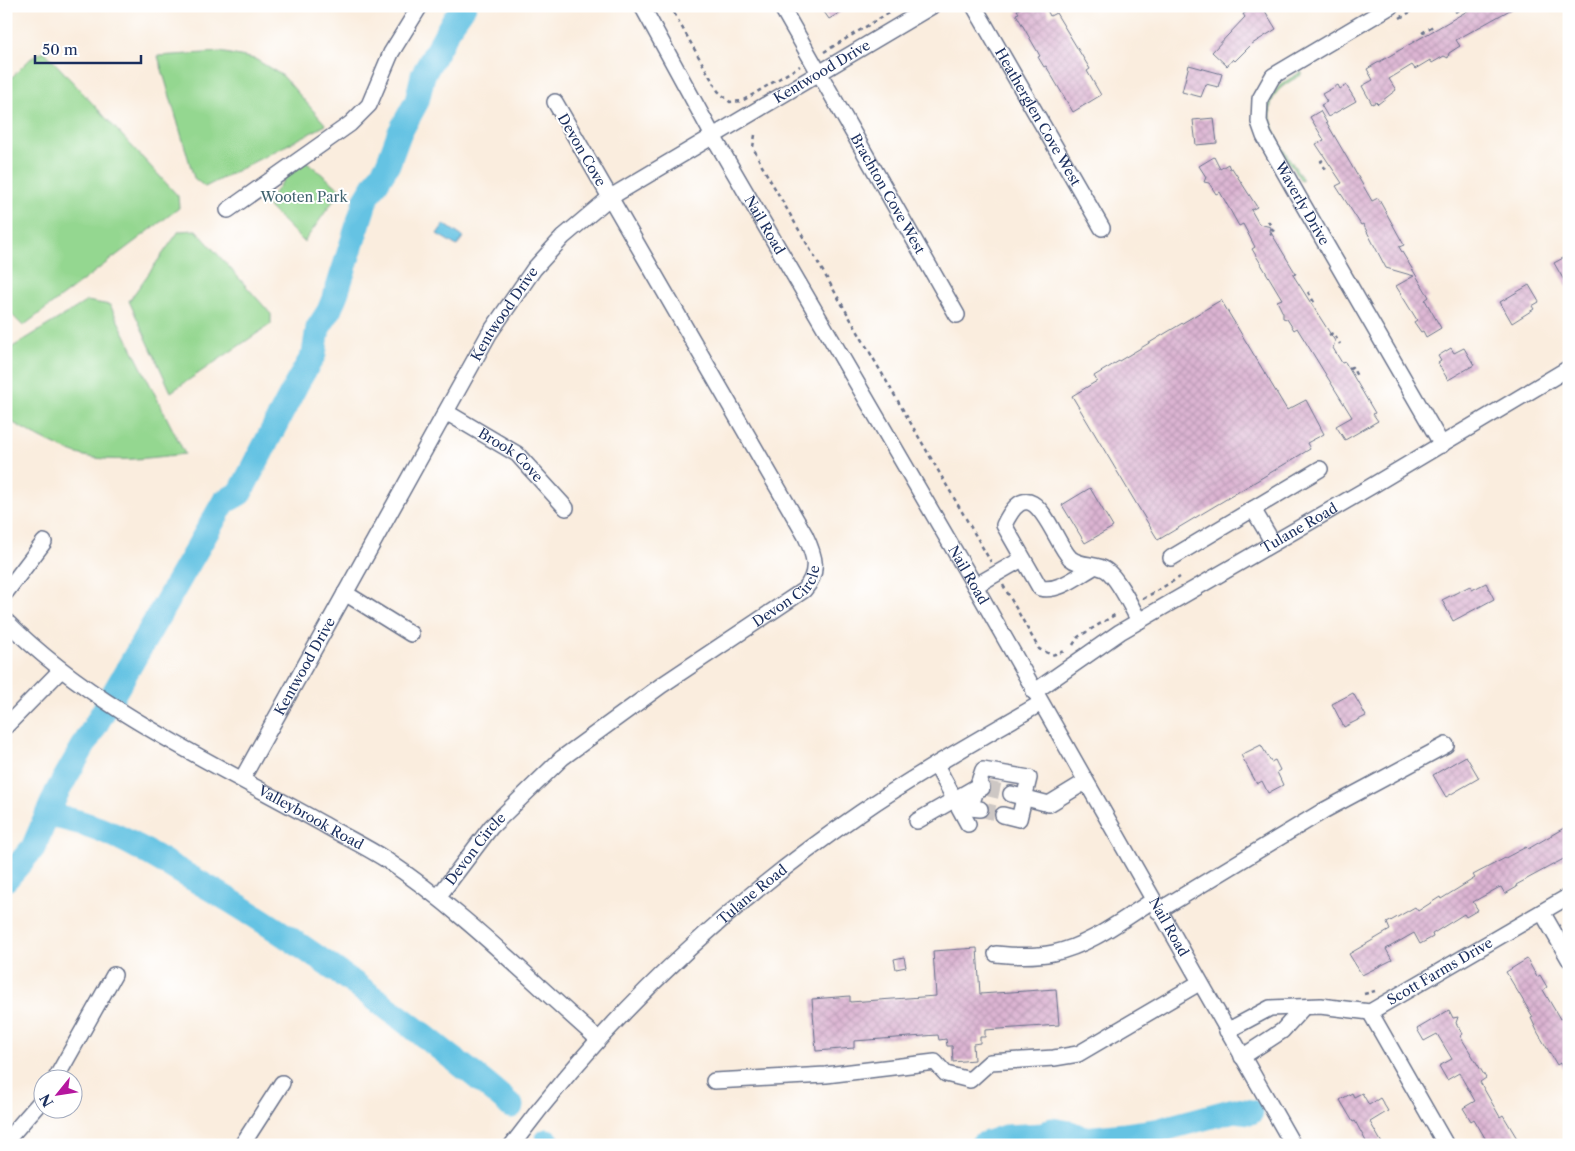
<svg xmlns="http://www.w3.org/2000/svg" width="1575" height="1151" font-family="'Libre Caslon Text',serif">
<style>
.green{fill:#94d790;stroke:#588377}
.water{fill:url(#water-ripples);stroke:#4079a0}
.lines{fill:none;stroke-linecap:round;stroke-linejoin:round}
.river{stroke:#65c3e3;stroke-width:25}
.building{fill:url(#building-cross-hatch)}
.minor-tunnel{stroke:#cdc7c4;stroke-width:15;stroke-dasharray:15 8;stroke-linecap:butt}
.minor-casing{stroke:#69728b;stroke-width:18}
.path{stroke:#69728b;stroke-width:2.5;stroke-dasharray:4 4;stroke-linecap:butt}
.minor{stroke:#fff;stroke-width:15}
.labels{text-anchor:middle;dominant-baseline:central;stroke-width:4;stroke-linejoin:round;paint-order:stroke}
.street-label{font-size:14px;fill:#1b2f5e;stroke:#fff}
.park-label{font-size:14px;fill:#3f616d;stroke:#fff}
</style>
<defs>
<pattern id="water-ripples" width="26" height="14" patternUnits="userSpaceOnUse" patternTransform="scale(1.25)"><rect width="26" height="14" fill="#65c3e3"/><path d="M2 4q2-2 4 0t4 0M15 11q2-2 4 0t4 0" fill="none" stroke="#529fbb"/></pattern>
<pattern id="building-cross-hatch" width="8" height="8" patternUnits="userSpaceOnUse" patternTransform="scale(1.25)"><rect width="8" height="8" fill="#dcb4d2"/><path d="M0 0l8 8M0 8l8-8" fill="none" stroke="#bc9bb7"/></pattern>
</defs>
<rect width="100%" height="100%" fill="#fff"/>
<filter id="ink" filterUnits="userSpaceOnUse"><feTurbulence type="fractalNoise" baseFrequency=".02" numOctaves="2"/><feDisplacementMap in="SourceGraphic" scale="10" xChannelSelector="R" yChannelSelector="G"/><feConvolveMatrix kernelMatrix="1 2 1 2 8 2 1 2 1" color-interpolation-filters="sRGB"/></filter>
<filter id="wash" filterUnits="userSpaceOnUse"><feTurbulence type="fractalNoise" baseFrequency=".0096" numOctaves="4" result="noise"/><feDisplacementMap in="SourceGraphic" scale="20" xChannelSelector="R" yChannelSelector="G"/><feGaussianBlur stdDeviation="1.12" result="paint"/><feColorMatrix in="noise" values="0 0 0 0 0 0 0 0 0 0 0 0 0 0 0 0 0 1.4 0 .05"/><feComposite in="paint" operator="in"/></filter>
<g filter="url(#wash)">
<rect width="100%" height="100%" fill="#faedde"/>
<g class="green">
<path d="M44,51L178,196L179,208L23,326L6,309V83L30,59Z"/>
<path d="M220,52L255,59L283,76L326,125L205,187L194,178L158,56Z"/>
<path d="M1301,72L1303,74C1294,79 1284,84 1277,92C1256,119 1290,157 1303,180L1301,181C1286,156 1253,119 1276,90C1282,82 1293,77 1301,72Z"/>
<path d="M301,157L341,190L304,242L266,204Z"/>
<path d="M196,230L271,314V324L171,392L129,301L179,231Z"/>
<path d="M87,301L110,305L185,454C155,457 125,462 95,458C68,455 30,432 6,419V351Z"/>
</g>
<path class="water" d="M444,224L463,237L457,246L437,234Z"/>
<g class="lines">
<g class="river">
<path d="M47,815C104,824 140,848 188,876C274,924 354,981 432,1042C458,1063 486,1083 511,1106"/>
<path d="M6,879L33,848L57,792L224,502L240,493L297,383L314,354L318,328L329,311L337,291L366,199L388,164L399,134L417,101L423,75L452,23L464,6"/>
<path d="M547,1141L550,1145"/>
<path d="M982,1145L1005,1137L1044,1135L1052,1130L1070,1133L1084,1139L1125,1135L1156,1131L1234,1110L1251,1112"/>
</g>
</g>
<g id="blocks">
<g class="building">
<path d="M820,6H851L829,19Z"/>
<path d="M1024,6H1045L1050,16L1056,13L1090,69L1087,71L1101,95L1073,112L1046,66L1044,67L1038,57L1040,56L1016,14L1019,13L1017,10Z"/>
<path d="M1257,6H1262L1276,29L1252,44L1235,61L1233,59L1227,66L1212,52L1245,17L1243,14Z"/>
<path d="M1467,6H1517L1456,40L1460,46L1449,53L1448,58L1444,56L1432,63L1430,60L1415,69L1412,65L1389,79L1396,90L1378,104L1376,102L1372,104L1362,86L1373,80L1367,69L1469,10Z"/>
<path d="M1189,65L1222,74L1218,87L1206,84L1201,97L1182,92Z"/>
<path d="M1338,85L1340,89L1346,85L1356,101L1328,117L1321,105L1327,102L1322,94Z"/>
<path d="M1320,111L1372,201L1378,198L1404,245L1399,247L1429,297L1425,300L1441,328L1426,337L1423,331L1421,332L1414,322L1417,320L1396,286L1414,276L1386,268L1363,224L1361,225L1336,186L1342,183L1316,144L1324,140L1310,117Z"/>
<path d="M1214,118L1217,143L1196,145L1193,120Z"/>
<path d="M1214,157L1220,169L1228,164L1230,169L1232,168L1257,207L1251,210L1259,224L1271,227L1270,231L1296,274L1293,275L1335,341L1333,348L1342,363L1345,362L1375,413L1373,414L1378,421L1345,440L1336,426L1352,417L1297,328L1294,330L1287,319L1283,318V313L1277,301L1282,299L1252,249L1255,247L1243,224L1239,226L1220,192L1216,194L1209,183L1204,182L1206,177L1199,166Z"/>
<path d="M1565,257L1569,263V289L1554,263Z"/>
<path d="M1529,285L1539,302L1532,306L1534,309L1512,323L1500,302Z"/>
<path d="M1221,300L1287,410L1306,400L1324,434L1307,443L1310,449L1158,540L1072,396L1097,381L1094,376Z"/>
<path d="M1451,348L1454,353L1464,348L1474,365L1448,380L1438,363L1441,361L1438,356Z"/>
<path d="M1090,488L1113,527L1085,543L1062,505Z"/>
<path d="M1486,583L1494,599L1453,621L1442,600L1470,586L1472,590Z"/>
<path d="M1353,693L1366,716L1344,727L1332,704Z"/>
<path d="M1261,745L1271,762L1275,760L1280,770L1277,772L1283,785L1268,793L1262,781L1257,784L1241,755Z"/>
<path d="M1466,756L1479,778L1446,797L1433,775Z"/>
<path d="M1569,825V856L1516,885L1517,887L1505,894L1501,887L1498,888L1473,902L1478,910L1466,917L1464,914L1432,934L1433,937L1420,944L1414,933L1386,949L1392,960L1362,975L1349,954L1390,930L1387,923L1415,907L1418,911L1440,897L1441,899L1475,878L1473,875L1526,847L1528,849Z"/>
<path d="M977,948L980,994L1056,989L1059,1025L985,1030V1037H980V1043L973,1044L974,1060L953,1062L952,1046H947L946,1039L939,1040L938,1035L854,1041V1048L816,1051L812,999L850,996V1002L936,996L933,951Z"/>
<path d="M904,957L906,967L896,969L894,959Z"/>
<path d="M1527,959L1537,977L1540,975L1547,987L1543,990L1560,1019L1564,1017L1569,1024V1079L1560,1063L1557,1065L1538,1033L1531,1018L1533,1017L1506,972Z"/>
<path d="M1449,1010L1453,1018L1458,1017L1456,1023L1463,1034L1460,1036L1486,1078L1480,1082L1500,1117L1503,1115L1521,1145H1489L1474,1119L1471,1121L1463,1108L1475,1101L1459,1073L1447,1080L1439,1066L1452,1059L1437,1034L1424,1041L1417,1029Z"/>
<path d="M1352,1093L1354,1097L1362,1093L1369,1105L1380,1098L1388,1111L1370,1122L1383,1145H1368L1355,1121L1353,1122L1340,1100Z"/>
</g>
</g>
</g>
<g filter="url(#ink)">
<use href="#blocks" fill-opacity="0" stroke="#69728b" stroke-width="1"/>
<g class="lines">
<g class="minor-tunnel">
<path d="M985,788L1011,794"/>
<path d="M980,809L1003,815"/>
</g>
<defs>
<g id="minor">
<path id="s1" d="M642,6L713,136L975,586L1293,1145"/>
<path id="s2" d="M781,6L957,315"/>
<path id="s3" d="M974,6L1102,228"/>
<path id="s4" d="M1391,6L1273,76L1260,99L1259,122L1264,136L1294,189L1442,445"/>
<path d="M228,210L350,124L369,105L391,53L420,6"/>
<path id="s5" d="M446,412L517,454L566,508"/>
<path d="M1253,509L1273,543"/>
<path d="M1171,558L1320,469"/>
<path d="M1094,567C1079,575 1058,593 1040,588L1004,525C1033,464 1052,539 1070,558C1080,567 1095,563 1106,570C1118,578 1132,608 1139,621"/>
<path d="M975,586L1022,559"/>
<path d="M6,592L44,542"/>
<path d="M345,593L411,634"/>
<path id="s6" d="M6,621C96,711 213,762 323,824C343,836 365,846 385,859C463,911 528,978 598,1039"/>
<path id="s7" d="M1034,692L1120,632L1370,487L1569,368"/>
<path d="M6,726L61,670"/>
<path d="M936,765L968,824"/>
<path id="s8" d="M242,779L489,334L534,269L563,237L609,198L932,6"/>
<path d="M1011,794L1049,804L1085,782"/>
<path d="M980,809L970,808L983,770L1029,778L1019,819L1003,815"/>
<path d="M917,821L976,787L982,788"/>
<path id="s9" d="M438,897L491,827L562,758L662,685L804,590C820,572 815,556 805,535L555,102"/>
<path d="M1158,911L1323,811L1446,745"/>
<path d="M1542,912L1569,959"/>
<path d="M996,954C1015,956 1034,957 1053,953C1089,946 1122,920 1152,901"/>
<path d="M1370,1012L1446,1145"/>
<path id="s10" d="M1227,1031L1270,1008L1320,1006L1370,1012L1569,896"/>
<path d="M1242,1057L1282,1031L1302,1009"/>
<path d="M56,1078L114,975"/>
<path d="M714,1081L826,1075L935,1062L946,1074L970,1080L990,1062L1054,1058L1078,1054L1199,983"/>
<path d="M6,1141L42,1100"/>
<path d="M242,1145L282,1083"/>
<path id="s11" d="M512,1145C609,1015 727,904 860,813C918,773 980,739 1041,703"/>
</g>
</defs>
<use href="#minor" class="minor-casing"/>
<g class="path">
<path d="M670,6L718,91L730,102L742,101L800,66"/>
<path d="M1470,6V7"/>
<path d="M1455,12L1465,6"/>
<path d="M1400,18L1420,6"/>
<path d="M1422,33L1433,26L1434,28"/>
<path d="M824,52L900,6"/>
<path d="M755,135L753,147L762,166L991,562"/>
<path d="M1323,160L1321,161L1327,172"/>
<path d="M1268,221L1274,232L1270,235"/>
<path d="M1308,292L1315,304L1313,305"/>
<path d="M1329,335L1333,333L1340,344"/>
<path d="M1349,368L1352,367L1358,378"/>
<path d="M1003,585L1039,649L1052,655L1065,651"/>
<path d="M1143,599L1180,577"/>
<path d="M1073,645L1078,637L1118,613"/>
<path d="M1364,994L1375,991"/>
</g>
<use href="#minor" class="minor"/>
</g>
</g>
<g class="labels">
<g class="street-label">
<text stroke="none"><textPath href="#s8" startOffset="939">Kentwood Drive</textPath></text>
<text stroke="none"><textPath href="#s3" startOffset="128">Heatherglen Cove West</textPath></text>
<text transform="translate(582 150) rotate(60)">Devon Cove</text>
<text stroke="none"><textPath href="#s2" startOffset="216">Brachton Cove West</textPath></text>
<text stroke="none"><textPath href="#s4" startOffset="279">Waverly Drive</textPath></text>
<text stroke="none"><textPath href="#s1" startOffset="251">Nail Road</textPath></text>
<text stroke="none"><textPath href="#s8" startOffset="534">Kentwood Drive</textPath></text>
<text stroke="none"><textPath href="#s5" startOffset="78">Brook Cove</textPath></text>
<text stroke="none"><textPath href="#s7" startOffset="312">Tulane Road</textPath></text>
<text stroke="none"><textPath href="#s1" startOffset="656">Nail Road</textPath></text>
<text stroke="none"><textPath href="#s9" startOffset="465">Devon Circle</textPath></text>
<text stroke="none"><textPath href="#s8" startOffset="129">Kentwood Drive</textPath></text>
<text stroke="none"><textPath href="#s6" startOffset="364">Valleybrook Road</textPath></text>
<text stroke="none"><textPath href="#s9" startOffset="61">Devon Circle</textPath></text>
<text stroke="none"><textPath href="#s11" startOffset="348">Tulane Road</textPath></text>
<text stroke="none"><textPath href="#s1" startOffset="1061">Nail Road</textPath></text>
<text stroke="none"><textPath href="#s10" startOffset="230">Scott Farms Drive</textPath></text>
</g>
<g class="park-label">
<text x="304" y="197">Wooten Park</text>
</g>
</g>
<rect width="1575" height="1151" fill="none" stroke="#fff" stroke-width="25"/>
<g transform="translate(58 1094) rotate(240)"><circle r="24" fill="#ffffff" stroke="#a4acbf"/>
<path d="M0-4L9 19L0 12L-9 19Z" fill="#b5179e"/>
<text y="-8" font-size="14" font-weight="bold" text-anchor="middle" fill="#1b2f5e">N</text>
</g>
<path d="M35 55v8h106v-8" fill="none" stroke="#1b2f5e" stroke-width="2.5"/>
<text x="42" y="55" font-size="15" fill="#1b2f5e" stroke="#ffffff" stroke-width="4" paint-order="stroke">50 m</text>
</svg>
